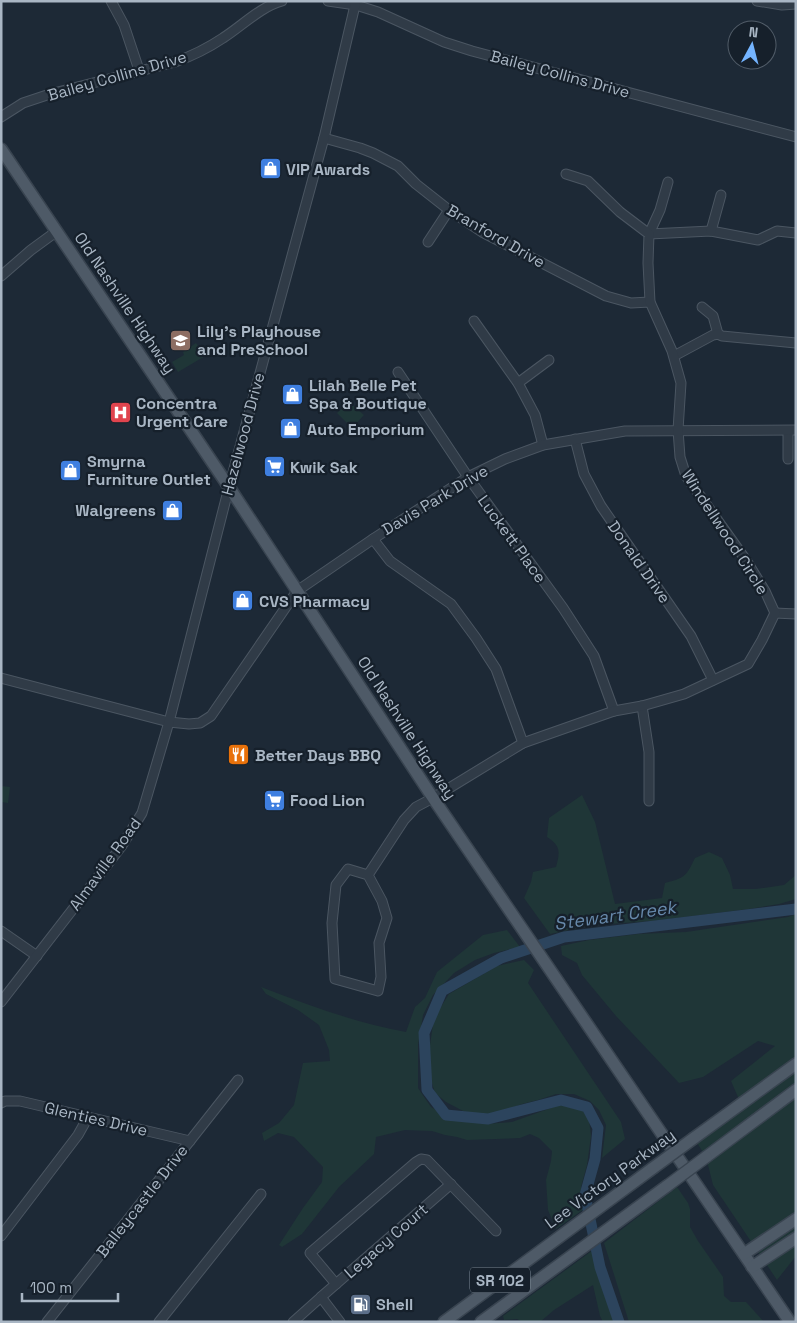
<svg xmlns="http://www.w3.org/2000/svg" width="797" height="1323" font-family="'Space Grotesk',sans-serif">
<style>
.green{fill:#1f3637}
.lines{fill:none;stroke-linecap:round;stroke-linejoin:round}
.river{stroke:#2c445d;stroke-width:11}
.minor-casing{stroke:#4b5662;stroke-width:11}
.major-casing{stroke:#394450;stroke-width:14}
.minor{stroke:#303b47;stroke-width:9}
.major{stroke:#4e5a67;stroke-width:11}
.major-bridge-casing{stroke:#394450;stroke-width:14;stroke-linecap:butt}
.major-bridge{stroke:#4e5a67;stroke-width:11}
.labels{text-anchor:middle;dominant-baseline:central;stroke-width:4.5;stroke-linejoin:round;paint-order:stroke}
.shield{fill:#16202b;stroke:#7d8996;stroke-width:1}
.shield-label{font-size:15px;font-weight:bold;fill:#a9b6c4}
.street-label{font-size:16px;fill:#a9b6c4;stroke:#16202b}
.poi-label{font-size:16px;font-weight:bold;fill:#a9b6c4;stroke:#16202b;text-anchor:start}
.water-label{font-size:18px;font-style:italic;fill:#6789ab;stroke:#16202b}
</style>
<rect width="100%" height="100%" fill="#1d2936"/>
<g class="green">
<path d="M196,343L205,356L178,372L172,362L184,355L183,352Z"/>
<path d="M349,402L364,415L352,428L337,413Z"/>
<path d="M1,786L10,787L8,803L1,802Z"/>
<path d="M582,795L595,822L615,904L662,898L665,883C684,878 686,877 695,858L709,852L722,858L730,875L733,889H756L784,885L796,875V899L779,904L749,909L653,921L592,925L550,934L524,898L531,882L533,872L556,867C560,852 561,846 547,837L549,818Z"/>
<path d="M796,914V1256L777,1280L713,1185L706,1157L694,1138L741,1104L731,1081L775,1046L758,1041L703,1077L679,1083L616,1016L582,975L577,963L562,955L561,946L589,940L638,934L686,932L788,917Z"/>
<path d="M507,930L520,947L494,953L475,960L454,973L433,995L423,1015L418,1045V1088L431,1107L453,1119L485,1124L512,1122L562,1104L582,1109L589,1119L591,1136L587,1165L581,1187L584,1209L556,1229L548,1210L546,1180L551,1161L552,1151L539,1138L530,1134L520,1138L467,1140L457,1137L445,1135L432,1131L405,1130L376,1137L374,1154L339,1187L302,1234L282,1247L279,1245L303,1208L322,1182L323,1167L294,1137L278,1133L264,1141L262,1133L279,1123L294,1105L303,1063L330,1061L329,1050L319,1025L298,1010L266,994L261,987C308,1005 356,1023 406,1032L415,1007L425,998L437,972L483,935Z"/>
<path d="M524,960L534,970L528,983L621,1122L625,1139L602,1158L606,1125L599,1110L590,1101L574,1094H556L538,1100L522,1104L502,1112L484,1115L465,1112L446,1102L435,1093L429,1073L430,1045L434,1018L449,994L497,966Z"/>
<path d="M677,1187L688,1203L690,1209V1227L698,1241L723,1277L724,1296L731,1302H746L764,1322H629L604,1243Z"/>
<path d="M593,1250L614,1322H603L600,1316L593,1285L554,1310L540,1322H523L517,1319L504,1320L503,1316Z"/>
</g>
<g class="lines">
<path class="river" d="M619,1322L600,1267L585,1195L595,1159L598,1128L587,1107L561,1100L488,1119L446,1115L427,1090L424,1033L442,991L501,958L564,937L796,909"/>
<defs>
<g id="minor">
<path d="M111,1L124,25L139,70"/>
<path d="M328,1L356,5L378,12L444,42L472,51L796,137"/>
<path d="M757,1L782,5L796,4"/>
<path d="M1,117L23,103L50,94L175,62C192,56 208,48 223,38C242,26 260,7 282,1"/>
<path d="M324,138L360,148L373,153L398,166L416,184L449,210L482,232L606,296L631,303L650,302"/>
<path d="M668,182L660,210L649,234L711,231L758,240L777,231L796,233"/>
<path d="M711,231L721,195"/>
<path d="M428,242L449,210"/>
<path d="M1,276L31,250L57,231"/>
<path d="M702,307L713,316L718,334"/>
<path d="M474,321L518,383L535,415L543,445"/>
<path d="M674,356L713,335L718,334L722,336L796,343"/>
<path d="M398,372L468,477L563,608L594,656L614,711"/>
<path d="M518,383L549,360"/>
<path d="M575,439L584,474L601,506L691,636L713,680"/>
<path d="M788,459V431"/>
<path d="M373,539L390,561L451,604L476,638L496,669L523,743"/>
<path d="M775,613L796,614"/>
<path d="M1,678L169,722L189,724L200,723L211,716L297,591L373,539L468,477L505,459L543,445L625,431L796,430"/>
<path d="M642,706L649,752V801"/>
<path d="M368,875L382,901L387,918L379,943L381,977L378,991L335,979L332,923L336,885L348,869L368,875L404,820L416,807L433,798L523,743L614,711L642,706L684,694L748,664L762,640L775,613L765,591L746,560L686,476L680,457L678,430L681,383L672,351L650,302L648,263L649,234L620,212L588,181L566,174"/>
<path d="M1,931L37,956"/>
<path d="M1,1002L121,847L142,813L169,722L229,487L324,138L356,1"/>
<path d="M1,1103L5,1101H20L190,1141"/>
<path d="M1,1236L78,1135L88,1117"/>
<path d="M336,1284L310,1253L416,1162L421,1159L427,1160L496,1231"/>
<path d="M321,1297L451,1184"/>
<path d="M47,1322L238,1080"/>
<path d="M159,1322L261,1194"/>
<path d="M293,1322L321,1297L340,1322"/>
</g>
<g id="major">
<path d="M1,149L229,487L433,798L790,1322"/>
<path d="M694,1138L796,1064"/>
<path d="M706,1157L796,1090"/>
<path d="M744,1254L796,1219"/>
<path d="M752,1267L796,1238"/>
<path d="M444,1322L653,1168"/>
<path d="M481,1322L667,1186"/>
</g>
</defs>
<use href="#minor" class="minor-casing"/>
<use href="#major" class="major-casing"/>
<use href="#minor" class="minor"/>
<use href="#major" class="major"/>
<defs>
<g id="major-bridge">
<path d="M653,1168L694,1138"/>
<path d="M667,1186L706,1157"/>
</g>
</defs>
<use href="#major-bridge" class="major-bridge-casing"/>
<use href="#major-bridge" class="major-bridge"/>
</g>
<defs>
<symbol id="shop-square" viewBox="-11 -11 22 22"><rect x="-9" y="-9" width="18" height="18" rx="4" fill="#3f7fe0" stroke="#16202b"/><path d="M-5-2.5h2.3a2.7 3.5 0 0 1 5.4 0H5L5.5 6h-11ZM-1.5-2.5h3a1.5 2.3 0 0 0-3 0Z" fill="#fff"/></symbol>
<symbol id="school-square" viewBox="-11 -11 22 22"><rect x="-9" y="-9" width="18" height="18" rx="4" fill="#8d6e63" stroke="#16202b"/><path d="M0-5L7-2L0 1L-7-2ZM-4 1L0 2.5L4 1V4Q0 6-4 4Z" fill="#fff"/></symbol>
<symbol id="hospital-square" viewBox="-11 -11 22 22"><rect x="-9" y="-9" width="18" height="18" rx="4" fill="#e0444e" stroke="#16202b"/><path d="M-5-5h3v3.5h4V-5h3V5h-3V1.5h-4V5h-3Z" fill="#fff"/></symbol>
<symbol id="supermarket-square" viewBox="-11 -11 22 22"><rect x="-9" y="-9" width="18" height="18" rx="4" fill="#3f7fe0" stroke="#16202b"/><path d="M-6-5.5h2.5l.6 2H6L4.5 2H-2.5L-4.4-4H-6ZM-1.5 3.2a1.3 1.3 0 1 0 .1 0ZM3 3.2a1.3 1.3 0 1 0 .1 0Z" fill="#fff"/></symbol>
<symbol id="restaurant-square" viewBox="-11 -11 22 22"><rect x="-9" y="-9" width="18" height="18" rx="4" fill="#e8710a" stroke="#16202b"/><path d="M-5-6h1v4h1v-4h1v4h1v-4h1v5L-1.5 .5V6h-2V.5L-5-1ZM5-6V6H3V1.5H1.5Q1.5-4 5-6Z" fill="#fff"/></symbol>
<symbol id="fuel-square" viewBox="-11 -11 22 22"><rect x="-9" y="-9" width="18" height="18" rx="4" fill="#5c6f8a" stroke="#16202b"/><path d="M-5.5-6h7V0h2V4h1.3V-2.5L3-4.5l.8-.8L6-3V5H2.5V1h-1V6h-7ZM-4.2-4.7v3.2H.2V-4.7Z" fill="#fff"/></symbol>
</defs>
<g fill-rule="evenodd">
<use href="#shop-square" x="258" y="156" width="25" height="25"/>
<use href="#school-square" x="168" y="328" width="25" height="25"/>
<use href="#shop-square" x="280" y="382" width="25" height="25"/>
<use href="#hospital-square" x="108" y="400" width="25" height="25"/>
<use href="#shop-square" x="278" y="416" width="25" height="25"/>
<use href="#supermarket-square" x="262" y="454" width="25" height="25"/>
<use href="#shop-square" x="58" y="458" width="25" height="25"/>
<use href="#shop-square" x="160" y="498" width="25" height="25"/>
<use href="#shop-square" x="230" y="588" width="25" height="25"/>
<use href="#restaurant-square" x="226" y="742" width="25" height="25"/>
<use href="#supermarket-square" x="262" y="788" width="25" height="25"/>
<use href="#fuel-square" x="348" y="1292" width="25" height="25"/>
</g>
<g class="labels">
<rect class="shield" x="470" y="1267.5" width="60" height="25" rx="4"/>
<g class="shield-label">
<text x="500" y="1280">SR 102</text>
</g>
<g class="street-label">
<text transform="translate(560 74) rotate(15)">Bailey Collins Drive</text>
<text transform="translate(117 76) rotate(-16)">Bailey Collins Drive</text>
<text transform="translate(496 236) rotate(30)">Branford Drive</text>
<text transform="translate(125 303) rotate(56)">Old Nashville Highway</text>
<text transform="translate(243 434) rotate(-75)">Hazelwood Drive</text>
<text transform="translate(435 500) rotate(-31)">Davis Park Drive</text>
<text transform="translate(725 532) rotate(57)">Windellwood Circle</text>
<text transform="translate(512 539) rotate(54)">Luckett Place</text>
<text transform="translate(639 562) rotate(55)">Donald Drive</text>
<text transform="translate(407 728) rotate(57)">Old Nashville Highway</text>
<text transform="translate(105 864) rotate(-54)">Almaville Road</text>
<text transform="translate(96 1119) rotate(13)">Glenties Drive</text>
<text transform="translate(610 1179) rotate(-36)">Lee Victory Parkway</text>
<text transform="translate(142 1201) rotate(-52)">Balleycastle Drive</text>
<text transform="translate(386 1241) rotate(-41)">Legacy Court</text>
</g>
<g class="poi-label">
<text x="286" y="169">VIP Awards</text>
<text x="197" y="331">Lily's Playhouse<tspan x="197" dy="18">and PreSchool</tspan></text>
<text x="309" y="385">Lilah Belle Pet<tspan x="309" dy="18">Spa &amp; Boutique</tspan></text>
<text x="136" y="403">Concentra<tspan x="136" dy="18">Urgent Care</tspan></text>
<text x="307" y="429">Auto Emporium</text>
<text x="87" y="461">Smyrna<tspan x="87" dy="18">Furniture Outlet</tspan></text>
<text x="290" y="467">Kwik Sak</text>
<text x="156" y="510" text-anchor="end">Walgreens</text>
<text x="259" y="601">CVS Pharmacy</text>
<text x="255" y="755">Better Days BBQ</text>
<text x="290" y="800">Food Lion</text>
<text x="376" y="1304">Shell</text>
</g>
<g class="water-label">
<text transform="translate(615 915) rotate(-8)">Stewart Creek</text>
</g>
</g>
<rect width="797" height="1323" fill="none" stroke="#a9b6c4" stroke-width="5"/>
<g transform="translate(752 45) rotate(7)"><circle r="24" fill="#16202b" stroke="#515c68"/>
<path d="M0-4L9 19L0 12L-9 19Z" fill="#74b4ff"/>
<text y="-8" font-size="14" font-weight="bold" text-anchor="middle" fill="#a9b6c4">N</text>
</g>
<path d="M22 1293v8h96v-8" fill="none" stroke="#a9b6c4" stroke-width="2.5"/>
<text x="30" y="1293" font-size="15" fill="#a9b6c4" stroke="#16202b" stroke-width="4" paint-order="stroke">100 m</text>
</svg>
